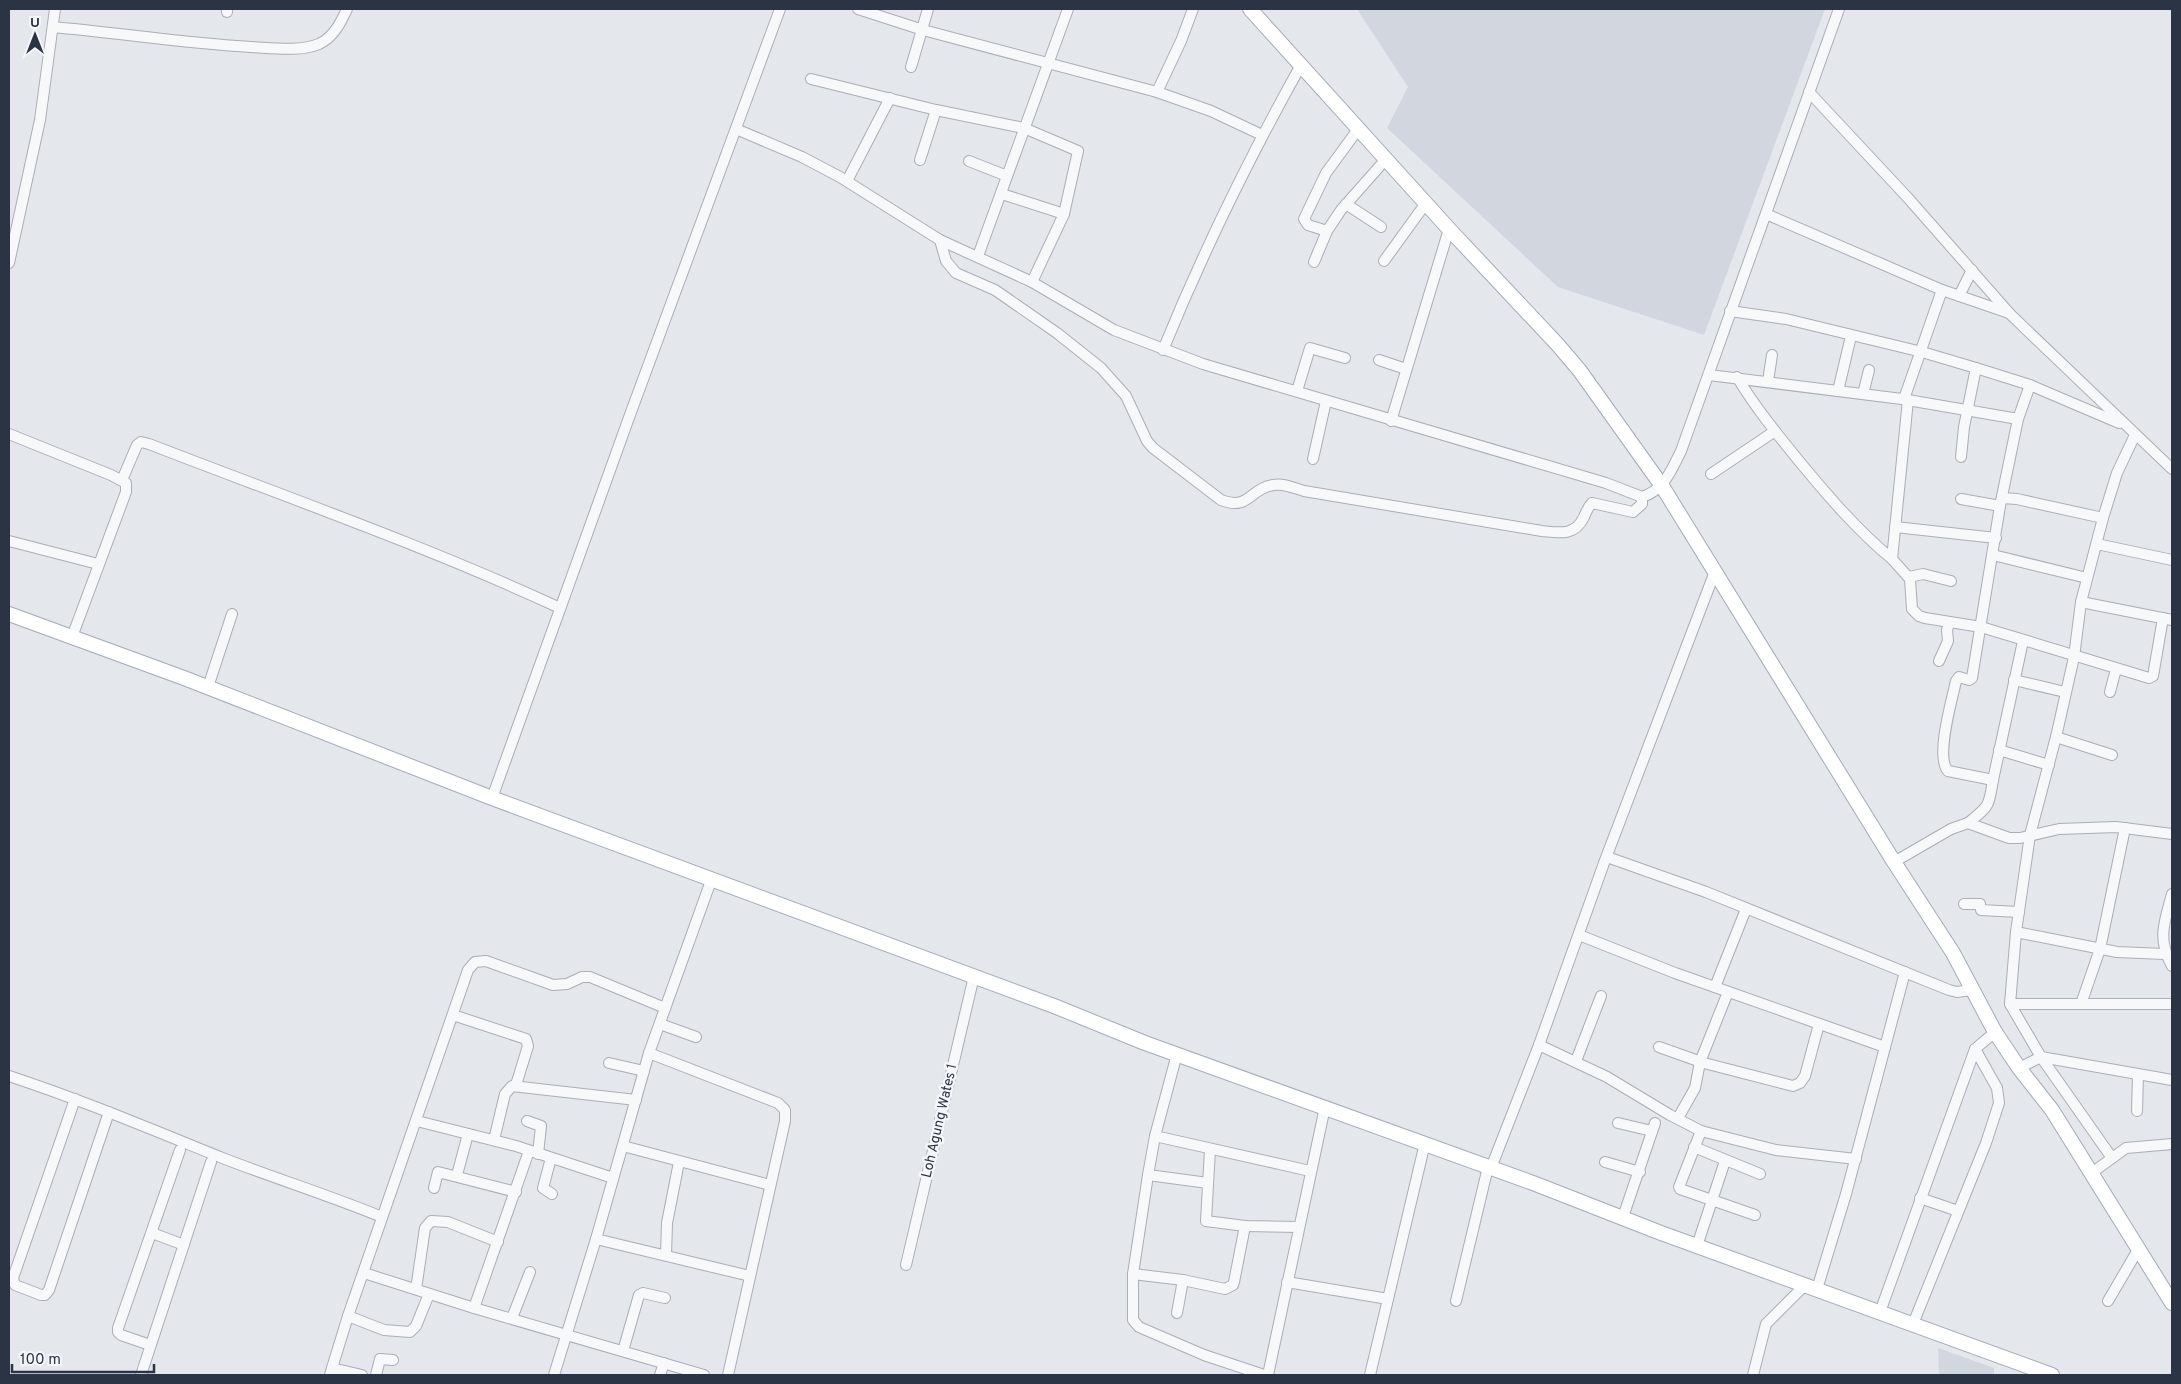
<svg xmlns="http://www.w3.org/2000/svg" width="2181" height="1384" font-family="Overpass,sans-serif">
<style>
.built{fill:#d2d6de}
.lines{fill:none;stroke-linecap:round;stroke-linejoin:round}
.minor-casing{stroke:#a9aeb7;stroke-width:12}
.major-casing{stroke:#a3abb8;stroke-width:16}
.minor{stroke:#f7f8fa;stroke-width:10}
.major{stroke:#fff;stroke-width:14}
.labels{text-anchor:middle;dominant-baseline:central;stroke-width:5;stroke-linejoin:round;paint-order:stroke}
.street-label{font-size:14px;fill:#2b3445;stroke:#f4f6f9}
</style>
<rect width="100%" height="100%" fill="#e4e7ec"/>
<g class="built">
<path d="M1357,9H1825L1704,335L1558,287L1387,128L1408,87Z"/>
<path d="M1938,1348L1994,1368V1375H1939Z"/>
</g>
<g class="lines">
<defs>
<g id="minor">
<path d="M858,9L923,30L1157,92L1211,111L1262,135"/>
<path d="M227,12V9"/>
<path d="M53,27C119,33 185,43 251,47C272,48 299,52 319,44C334,37 341,22 347,9"/>
<path d="M911,67L928,9"/>
<path d="M811,79L936,110L1024,128L1078,151L1064,214L1032,282"/>
<path d="M1157,92L1181,41L1193,9"/>
<path d="M1809,92L1908,198L2010,314L2172,469"/>
<path d="M736,129L802,157L840,177L940,240L1032,282L1114,330L1203,364L1606,483L1642,497C1664,490 1671,471 1681,451L1839,9"/>
<path d="M920,160L936,110"/>
<path d="M969,161L1007,176"/>
<path d="M847,181L890,98"/>
<path d="M1002,194L1064,214"/>
<path d="M1346,204L1381,227"/>
<path d="M1766,214L1942,290L2009,313"/>
<path d="M1327,231L1308,225L1304,219L1326,173L1359,128"/>
<path d="M940,240L946,261L956,273L995,290L1008,299L1057,333L1101,368L1126,396L1147,441L1153,448L1221,500C1249,511 1249,489 1273,485C1284,483 1294,488 1304,491L1542,531C1560,533 1575,536 1584,517C1586,512 1588,507 1592,503L1633,512L1642,504V497"/>
<path d="M978,256L1068,9"/>
<path d="M1384,261L1426,203"/>
<path d="M1314,262L1327,231L1341,210L1387,158"/>
<path d="M9,263L40,120L55,9"/>
<path d="M1959,296L1972,270"/>
<path d="M1730,311L1786,319L1922,352L1976,368L1964,427L1961,457"/>
<path d="M1163,350C1203,252 1249,158 1301,65"/>
<path d="M1379,360L1406,369"/>
<path d="M1976,368L2030,385L2119,423"/>
<path d="M1709,375L1902,399L2018,419L2000,506L1972,678L1969,680L1959,677L1956,681C1952,700 1935,757 1948,771L1993,780"/>
<path d="M1737,377C1755,407 1777,434 1799,461C1828,496 1857,530 1892,559"/>
<path d="M1768,381L1772,355"/>
<path d="M1297,391L1310,348L1345,358"/>
<path d="M1838,391L1851,336"/>
<path d="M1863,394L1869,370"/>
<path d="M1904,399L1942,290"/>
<path d="M1908,400L1892,559L1910,579L1912,609L1919,616L1925,618L1981,627L2149,678L2153,676L2163,618"/>
<path d="M2018,419L2030,385"/>
<path d="M1391,421L1449,229"/>
<path d="M9,434L111,475L126,483V492L72,637"/>
<path d="M1313,459L1326,401"/>
<path d="M1711,474L1775,431"/>
<path d="M122,480L137,445L141,442L149,444C286,497 426,546 560,608"/>
<path d="M2002,498L2017,499L2103,518"/>
<path d="M1961,499L2000,506"/>
<path d="M1895,527L1996,538"/>
<path d="M9,541L98,564"/>
<path d="M2097,544L2172,560"/>
<path d="M1993,555L2087,578"/>
<path d="M1909,577L1923,574L1951,581"/>
<path d="M2081,602L2172,620"/>
<path d="M1939,661L1948,641L1947,630L1949,624"/>
<path d="M2014,680L2065,692"/>
<path d="M208,687L232,614"/>
<path d="M2110,692L2116,669"/>
<path d="M2056,737L2112,755"/>
<path d="M1999,750L2049,765"/>
<path d="M492,798L631,412L780,9"/>
<path d="M1968,823C1989,806 1989,807 1993,780L2023,641"/>
<path d="M1607,857L1706,892L1949,990L1957,992L1971,990"/>
<path d="M1894,862L1951,829L1968,823L2009,838H2020L2059,829L2116,827L2172,834"/>
<path d="M2172,894C2164,923 2157,939 2172,966"/>
<path d="M1964,904H1980L1981,910L2019,912"/>
<path d="M2016,932L2117,952L2165,954"/>
<path d="M1579,935L1675,973L1885,1047"/>
<path d="M1715,987L1746,909"/>
<path d="M2010,1004H2172"/>
<path d="M2081,1004L2100,949L2125,828"/>
<path d="M453,1015L526,1039L528,1046L516,1085"/>
<path d="M660,1024L696,1037"/>
<path d="M1539,1045L1607,1077L1670,1115L1701,1131L1776,1150L1856,1159"/>
<path d="M1659,1047L1704,1063L1793,1086L1800,1083L1805,1076L1819,1024"/>
<path d="M649,1053L778,1103L785,1110V1121L728,1375"/>
<path d="M1177,1054L1155,1136L1148,1175L1133,1274V1320L1139,1327L1204,1355L1264,1375"/>
<path d="M1576,1061L1601,996"/>
<path d="M609,1063L644,1071"/>
<path d="M2019,1068L2041,1057L2172,1080"/>
<path d="M9,1076C82,1100 153,1130 225,1159C277,1179 331,1196 382,1217"/>
<path d="M75,1099L13,1278L15,1285L41,1295H45L49,1290L109,1112"/>
<path d="M2137,1111L2138,1075"/>
<path d="M1678,1118L1695,1088L1700,1062L1728,992"/>
<path d="M417,1121L516,1146L613,1178"/>
<path d="M527,1121L541,1126L538,1154"/>
<path d="M1618,1123L1652,1131"/>
<path d="M1701,1131L1679,1187L1680,1189L1755,1215"/>
<path d="M1155,1136L1310,1171"/>
<path d="M494,1140L505,1094L512,1086L636,1100"/>
<path d="M623,1146L770,1185"/>
<path d="M1694,1147L1760,1174"/>
<path d="M1210,1149L1206,1221L1245,1226L1299,1227"/>
<path d="M551,1158L543,1188L552,1194"/>
<path d="M2112,1158L2041,1057L2010,1004L2016,932L2030,835L2056,737L2074,657L2081,602L2103,518L2117,473L2135,435"/>
<path d="M1605,1162L1640,1172"/>
<path d="M1491,1168L1539,1045L1604,863L1714,574"/>
<path d="M2093,1172L2126,1148L2172,1144"/>
<path d="M457,1175L468,1134"/>
<path d="M1148,1175L1208,1183"/>
<path d="M434,1188L438,1172L516,1192"/>
<path d="M1920,1198L1958,1211"/>
<path d="M1623,1217L1655,1123"/>
<path d="M152,1233L184,1245"/>
<path d="M596,1239L750,1276"/>
<path d="M1697,1246L1725,1161"/>
<path d="M666,1255L667,1223L679,1162"/>
<path d="M906,1265L974,976"/>
<path d="M364,1273L474,1308L704,1375"/>
<path d="M1133,1274L1183,1280L1225,1289L1233,1285L1234,1282L1245,1226"/>
<path d="M1287,1282L1388,1299"/>
<path d="M416,1289L425,1228L431,1221L448,1222L498,1242"/>
<path d="M1817,1289L1846,1194L1905,972"/>
<path d="M1456,1301L1488,1167"/>
<path d="M2108,1301L2139,1248"/>
<path d="M474,1308L529,1151"/>
<path d="M1880,1312L1975,1049L1995,1032"/>
<path d="M1177,1313L1183,1280"/>
<path d="M348,1316L384,1330L410,1332L416,1326L429,1294"/>
<path d="M512,1318L530,1272"/>
<path d="M1913,1324L1986,1143L1999,1103L1997,1088L1975,1049"/>
<path d="M150,1345L121,1335L118,1332V1328L180,1150"/>
<path d="M623,1351L639,1295L643,1293L665,1298"/>
<path d="M332,1368L348,1316L468,970L475,962L486,961L553,985L567,984L582,977H590L665,1008"/>
<path d="M141,1375L211,1162"/>
<path d="M330,1375L332,1368L362,1375"/>
<path d="M376,1375L380,1359L393,1360"/>
<path d="M554,1375L596,1239L649,1053L712,878"/>
<path d="M660,1375L664,1363"/>
<path d="M1268,1375L1325,1107"/>
<path d="M1370,1375L1425,1143"/>
<path d="M1753,1375L1766,1324L1805,1285"/>
</g>
<g id="major">
<path d="M1250,9L1449,229L1558,345L1580,371L1662,486L1894,862L1953,953L1995,1032L2019,1068L2052,1110L2172,1303"/>
<path d="M9,614L184,678L492,798L1054,1006L1145,1043L1533,1183L1661,1233L2052,1375"/>
</g>
</defs>
<use href="#minor" class="minor-casing"/>
<use href="#major" class="major-casing"/>
<use href="#minor" class="minor"/>
<use href="#major" class="major"/>
</g>
<g class="labels">
<g class="street-label">
<text transform="translate(940 1121) rotate(-77)">Loh Agung Wates 1</text>
</g>
</g>
<rect width="2181" height="1384" fill="none" stroke="#2b3445" stroke-width="20"/>
<g transform="translate(35 35)" stroke="#f4f6f9" stroke-width="4" paint-order="stroke">
<path d="M0-4L9 19L0 12L-9 19Z" fill="#2b3445"/>
<text y="-8" font-size="14" font-weight="bold" text-anchor="middle" fill="#2b3445">U</text>
</g>
<path d="M12 1364v8h142v-8" fill="none" stroke="#2b3445" stroke-width="2.5"/>
<text x="20" y="1364" font-size="15" fill="#2b3445" stroke="#f4f6f9" stroke-width="4" paint-order="stroke">100 m</text>
</svg>
